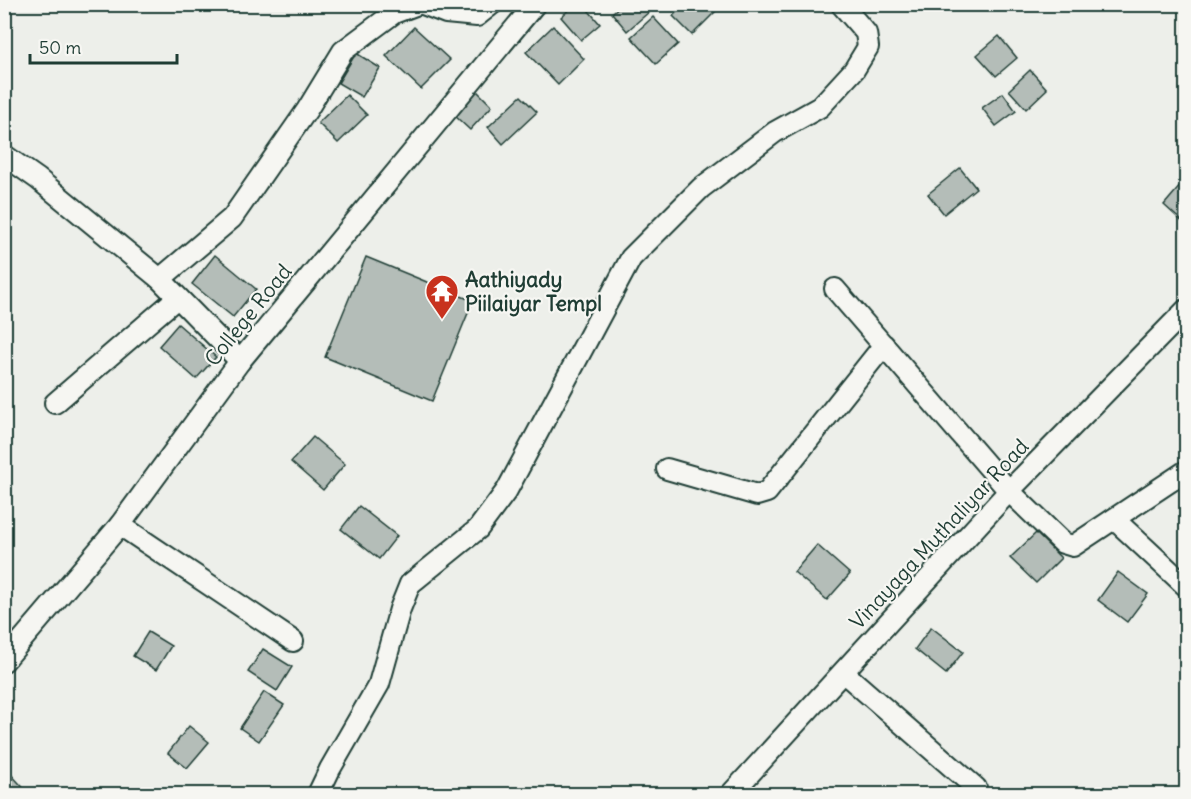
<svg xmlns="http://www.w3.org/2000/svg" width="1191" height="799" font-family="Delius,sans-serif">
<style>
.building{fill:#b4bdb8;stroke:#1f3d34;stroke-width:1.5}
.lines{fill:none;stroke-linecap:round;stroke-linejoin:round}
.street-casing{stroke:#1f3d34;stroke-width:24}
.street{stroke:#f6f6f2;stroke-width:20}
.labels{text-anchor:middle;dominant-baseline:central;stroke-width:4.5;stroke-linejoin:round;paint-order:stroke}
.poi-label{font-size:21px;font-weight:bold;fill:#1f3d34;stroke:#f6f6f2;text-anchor:start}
.street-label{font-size:21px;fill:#1f3d34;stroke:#f6f6f2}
</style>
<rect width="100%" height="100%" fill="#edefea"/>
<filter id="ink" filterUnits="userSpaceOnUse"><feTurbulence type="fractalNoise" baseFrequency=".0167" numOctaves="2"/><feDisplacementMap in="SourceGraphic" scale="12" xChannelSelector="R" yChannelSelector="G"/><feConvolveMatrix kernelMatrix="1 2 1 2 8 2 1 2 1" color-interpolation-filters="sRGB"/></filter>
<g filter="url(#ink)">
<g class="building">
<path d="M575,4H583L600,24L581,40L561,17Z"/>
<path d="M622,4H643L649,12L627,31L612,13Z"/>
<path d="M684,4H710L716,11L692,35L673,16Z"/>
<path d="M653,17L678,44L656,64L631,37Z"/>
<path d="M553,26L584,59L558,85L526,52Z"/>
<path d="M414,27L450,60L421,89L386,56Z"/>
<path d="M999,36L1017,58L996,76L977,55Z"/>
<path d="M356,53L380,68L362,97L338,83Z"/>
<path d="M1030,70L1047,89L1026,109L1009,90Z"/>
<path d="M477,91L492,106L470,130L454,115Z"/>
<path d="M1003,93L1016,111L996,126L982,108Z"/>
<path d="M347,95L367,115L338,143L318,123Z"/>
<path d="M521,96L537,112L503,144L488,127Z"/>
<path d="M960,168L976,188L944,214L928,194Z"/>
<path d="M1181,185L1186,189V225L1164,205Z"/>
<path d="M215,255L256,289L233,317L192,284Z"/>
<path d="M366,257L473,301L432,401L325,357Z"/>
<path d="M178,324L216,357L196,379L159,346Z"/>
<path d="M313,437L345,464L323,490L291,462Z"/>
<path d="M359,506L397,536L379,559L341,529Z"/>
<path d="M1036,533L1061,558L1036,583L1010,558Z"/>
<path d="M817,545L850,574L827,600L794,572Z"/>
<path d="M1118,572L1148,594L1127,622L1098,600Z"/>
<path d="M931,627L963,652L946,674L915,649Z"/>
<path d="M148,632L171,646L156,670L133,656Z"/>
<path d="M263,649L292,667L277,691L248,672Z"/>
<path d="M264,692L284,705L259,741L240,728Z"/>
<path d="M189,726L209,742L187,768L168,753Z"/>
<path d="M8,771L29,794H4V773Z"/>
</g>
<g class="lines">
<defs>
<g id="street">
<path d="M423,4L446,13L477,16L492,4"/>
<path d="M4,155L38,179L160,279L240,361"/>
<path d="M160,279L232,218L307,110L343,51L394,13L418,4"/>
<path d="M835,289L1009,491L1063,543L1073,546L1186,471"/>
<path d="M55,403L177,298"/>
<path d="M667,469L757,495L767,492L884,345"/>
<path d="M1114,519L1186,586"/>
<path d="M120,525L293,641"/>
<path d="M4,661L120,525L240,361L535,4"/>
<path d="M844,673L976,788"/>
<path d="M318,794L330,769L379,684L400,609L410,584L478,529L507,490L631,258L701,188L775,132L820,107L854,70L868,47L866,33L841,4"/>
<path d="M731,794L1009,491L1186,310"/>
</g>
</defs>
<use href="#street" class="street-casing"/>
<use href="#street" class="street"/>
</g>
</g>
<defs>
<symbol id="temple-pin" viewBox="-11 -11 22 30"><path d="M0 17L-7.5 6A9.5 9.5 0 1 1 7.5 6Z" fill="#c8321e" stroke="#f6f6f2"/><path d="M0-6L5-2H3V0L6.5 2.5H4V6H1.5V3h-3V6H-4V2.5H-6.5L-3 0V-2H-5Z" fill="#fff"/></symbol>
</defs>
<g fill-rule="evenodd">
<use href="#temple-pin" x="423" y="272" width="38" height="52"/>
</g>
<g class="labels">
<g class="poi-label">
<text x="465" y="279">Aathiyady<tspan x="465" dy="24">Piilaiyar Templ</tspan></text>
</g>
<g class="street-label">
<text transform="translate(248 315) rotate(-51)">College Road</text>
<text transform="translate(939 534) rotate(-47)">Vinayaga Muthaliyar Road</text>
</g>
</g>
<rect width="1191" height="799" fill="none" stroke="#f6f6f2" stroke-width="24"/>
<rect x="12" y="12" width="1167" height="775" fill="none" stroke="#1f3d34" stroke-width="2" filter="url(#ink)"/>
<path d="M30 54v9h147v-9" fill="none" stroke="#1f3d34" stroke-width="3"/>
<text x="39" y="54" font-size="18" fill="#1f3d34" stroke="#f6f6f2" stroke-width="4.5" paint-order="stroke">50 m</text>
</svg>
